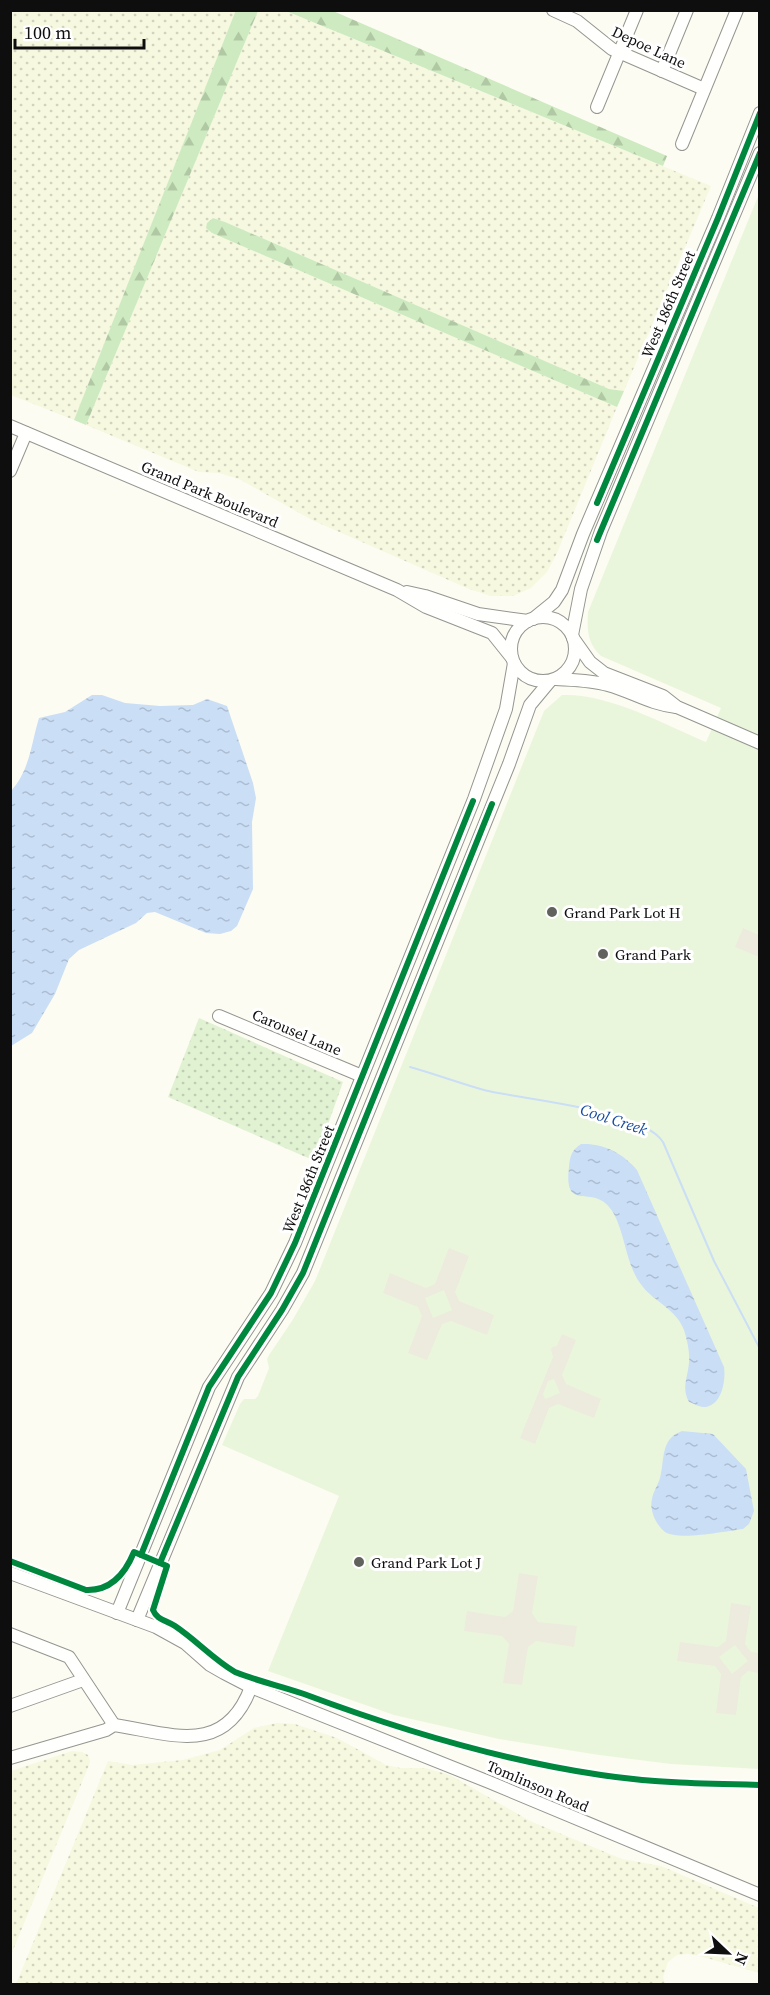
<svg xmlns="http://www.w3.org/2000/svg" width="770" height="1995" font-family="'Source Serif 4',serif">
<style>
.farmland{fill:url(#farmland-dots)}
.grass{fill:url(#grass-dots)}
.forest{fill:url(#forest-firs)}
.pitch{fill:#eaf6dc}
.plaza{fill:#ecebde;fill-rule:evenodd}
.water{fill:url(#water-ripples)}
.lines{fill:none;stroke-linecap:round;stroke-linejoin:round}
.stream{stroke:#cadef6;stroke-width:2}
.minor-casing{stroke:#959591;stroke-width:14}
.minor{stroke:#fffffd;stroke-width:12}
.cycleway-casing{stroke:#fff;stroke-width:10}
.cycleway{stroke:#00873e;stroke-width:6}
.poi-dot{fill:#61615e;stroke:#fff;stroke-width:2}
.labels{text-anchor:middle;dominant-baseline:central;stroke-width:6;stroke-linejoin:round;paint-order:stroke}
.street-label{font-size:15px;fill:#0e0e0e;stroke:#fff}
.poi-label{font-size:15px;fill:#0e0e0e;stroke:#fff;text-anchor:start}
.water-label{font-size:16px;font-style:italic;fill:#164aa2;stroke:#fff}
</style>
<defs>
<pattern id="farmland-dots" width="8" height="8" patternUnits="userSpaceOnUse" patternTransform="scale(1.5)"><rect width="8" height="8" fill="#f6f8df"/><path d="M2 2h.1M6 6h.1" fill="none" stroke="#d2d3be" stroke-width="1.8" stroke-linecap="round"/></pattern>
<pattern id="grass-dots" width="8" height="8" patternUnits="userSpaceOnUse" patternTransform="scale(1.5)"><rect width="8" height="8" fill="#e0f2d2"/><path d="M2 2h.1M6 6h.1" fill="none" stroke="#bfceb3" stroke-width="1.8" stroke-linecap="round"/></pattern>
<pattern id="forest-firs" width="22" height="20" patternUnits="userSpaceOnUse" patternTransform="scale(1.5)"><rect width="22" height="20" fill="#ceeac0"/><path d="M5 1l3.5 6h-7zM16 11l3.5 6h-7z" fill="#b0c8a4"/></pattern>
<pattern id="water-ripples" width="26" height="14" patternUnits="userSpaceOnUse" patternTransform="scale(1.5)"><rect width="26" height="14" fill="#cadef6"/><path d="M2 4q2-2 4 0t4 0M15 11q2-2 4 0t4 0" fill="none" stroke="#acbdd2"/></pattern>
</defs>
<rect width="100%" height="100%" fill="#fcfcf2"/>
<g class="farmland">
<path d="M10,11H236L74,420L11,395Z"/>
<path d="M258,11H286L711,186L624,391L609,389L225,222L213,218L212,233L617,407L557,553L547,572L531,588L513,596H491L469,589L312,520L239,479L219,473L199,472L86,425Z"/>
<path d="M277,1723L295,1724L337,1738L386,1765L400,1768H425L450,1775L530,1821L622,1859L661,1866L759,1908V1973L700,1956L688,1954L677,1955L668,1962L663,1977L665,1984H16L108,1761L132,1765L183,1760L220,1750L254,1728Z"/>
<path d="M72,1751L82,1752L88,1755L90,1761L89,1765L11,1955V1771Z"/>
</g>
<path class="grass" d="M199,1018L343,1082L315,1161L168,1097Z"/>
<g class="forest">
<path d="M236,10L258,11L86,425L74,420Z"/>
<path d="M286,11H333L667,156L663,166Z"/>
<path d="M213,218L225,222L609,389L624,391L617,407L212,233L206,228L207,223Z"/>
</g>
<path class="pitch" d="M759,194V1769L671,1764L599,1755L499,1739L394,1715L268,1671L339,1496L222,1445L240,1404L244,1399H255L258,1396L269,1368L267,1359L269,1355L292,1321L315,1281L544,711L562,695C608,693 664,724 706,742L721,708L601,656C587,643 587,630 588,612Z"/>
<g class="plaza">
<path d="M743,928L759,935V957L735,947Z"/>
<path d="M449,1248L469,1256L455,1292L459,1301L494,1315L487,1335L451,1321L442,1324L427,1360L408,1353L422,1316L418,1307L383,1293L390,1273L426,1288L435,1284ZM444,1290L452,1310L433,1318L425,1298Z"/>
<path d="M562,1334L576,1340L562,1375L566,1384L601,1399L594,1418L558,1404L549,1408L535,1444L520,1438L553,1357L551,1350L552,1347L557,1346ZM554,1379L560,1393L545,1399L543,1394L548,1381Z"/>
<path d="M519,1573L538,1576L532,1613L538,1622L577,1626L574,1647L536,1641L528,1647L522,1685L503,1683L509,1644L502,1636L464,1631L467,1611L505,1617L513,1611Z"/>
<path d="M731,1603L751,1606L745,1644L751,1652L760,1653L759,1673L748,1671L741,1677L736,1715L716,1713L721,1674L715,1666L677,1661L680,1642L718,1647L726,1641ZM735,1645L748,1661L732,1674L719,1657Z"/>
</g>
<g class="water">
<path d="M92,695H102L125,703L160,706L193,705L207,699L227,706L253,783L256,798L252,822L253,889L237,926L231,931L220,934L206,933L155,912L147,913L136,923L79,950L69,959L55,994L32,1033L11,1046V791C30,770 31,744 39,718L65,712Z"/>
<path d="M581,1144C603,1143 623,1153 637,1170L724,1367C726,1380 722,1407 703,1407C699,1407 693,1403 689,1402C681,1387 688,1378 689,1362C690,1352 687,1340 684,1330C676,1309 656,1303 643,1287C626,1267 626,1237 614,1214C595,1179 563,1217 569,1167C570,1155 572,1150 581,1144Z"/>
<path d="M682,1431L713,1434L746,1469L754,1511L749,1524L743,1529C726,1531 679,1541 665,1532C656,1525 649,1510 652,1499C653,1492 658,1485 660,1478C665,1459 660,1439 682,1431Z"/>
</g>
<g class="lines">
<path class="stream" d="M410,1067C435,1074 459,1083 484,1090C523,1100 642,1109 663,1142L714,1261L760,1349"/>
<defs>
<g id="minor">
<path d="M553,10L577,21L612,49L704,89"/>
<path d="M662,71L687,10"/>
<path d="M597,107L637,10"/>
<path d="M682,144L737,10"/>
<path d="M10,426L397,590L426,607L492,633L512,658"/>
<path d="M10,471L26,433"/>
<path d="M407,592L425,596L478,614L528,621"/>
<circle cx="543" cy="649" r="32"/>
<path d="M533,619L554,602L562,590L583,534L718,218L760,113"/>
<path d="M572,635L581,589L601,531L760,153"/>
<path d="M573,638L590,662L604,673L663,696L677,707L760,743"/>
<path d="M556,679C574,680 591,680 608,685C633,692 650,704 676,707"/>
<path d="M219,1016L362,1076"/>
<path d="M10,1573L156,1627L185,1643L210,1665L224,1673L251,1687L489,1782L760,1895"/>
<path d="M117,1613L209,1387L271,1293L295,1243L474,799L506,709L514,663"/>
<path d="M137,1620L238,1377L282,1310L303,1273L509,764L530,705L550,681"/>
<path d="M10,1634L69,1657L114,1725"/>
<path d="M10,1706L83,1680"/>
<path d="M10,1758L106,1730L114,1725C172,1734 225,1757 251,1687"/>
</g>
</defs>
<use href="#minor" class="minor-casing"/>
<use href="#minor" class="minor"/>
<defs>
<g id="cycleway">
<path d="M597,503L718,218L760,113"/>
<path d="M597,540L760,153"/>
<path d="M141,1555L209,1387L271,1293L295,1243L473,801"/>
<path d="M10,1561L86,1590C111,1591 125,1574 134,1552L167,1566L153,1610C157,1620 166,1620 175,1626C196,1640 213,1659 235,1672C257,1681 281,1686 304,1694C400,1730 499,1760 601,1775C653,1783 707,1784 760,1785"/>
<path d="M160,1563L238,1377L282,1310L303,1273L492,804"/>
</g>
</defs>
<use href="#cycleway" class="cycleway-casing"/>
<use href="#cycleway" class="cycleway"/>
</g>
<g class="poi-dot">
<circle cx="552" cy="912" r="6"/>
<circle cx="603" cy="954" r="6"/>
<circle cx="359" cy="1562" r="6"/>
</g>
<g class="labels">
<g class="street-label">
<text transform="translate(649 47) rotate(25)">Depoe Lane</text>
<text transform="translate(668 304) rotate(-67)">West 186th Street</text>
<text transform="translate(210 494) rotate(23)">Grand Park Boulevard</text>
<text transform="translate(297 1032) rotate(23)">Carousel Lane</text>
<text transform="translate(308 1179) rotate(-68)">West 186th Street</text>
<text transform="translate(538 1786) rotate(23)">Tomlinson Road</text>
</g>
<g class="poi-label">
<text x="564" y="912">Grand Park Lot H</text>
<text x="615" y="954">Grand Park</text>
<text x="371" y="1562">Grand Park Lot J</text>
</g>
<g class="water-label">
<text transform="translate(614 1119) rotate(18)">Cool Creek</text>
</g>
</g>
<rect width="770" height="1995" fill="none" stroke="#0e0e0e" stroke-width="24"/>
<g transform="translate(728 1953) rotate(113)" stroke="#ffffff" stroke-width="4.5" paint-order="stroke">
<path d="M0-4.5L10 22L0 15L-10 22Z" fill="#0e0e0e"/>
<text y="-9" font-size="16" font-weight="bold" text-anchor="middle" fill="#0e0e0e">N</text>
</g>
<path d="M15 39v9h129v-9" fill="none" stroke="#0e0e0e" stroke-width="3"/>
<text x="24" y="39" font-size="18" fill="#0e0e0e" stroke="#ffffff" stroke-width="4.5" paint-order="stroke">100 m</text>
</svg>
